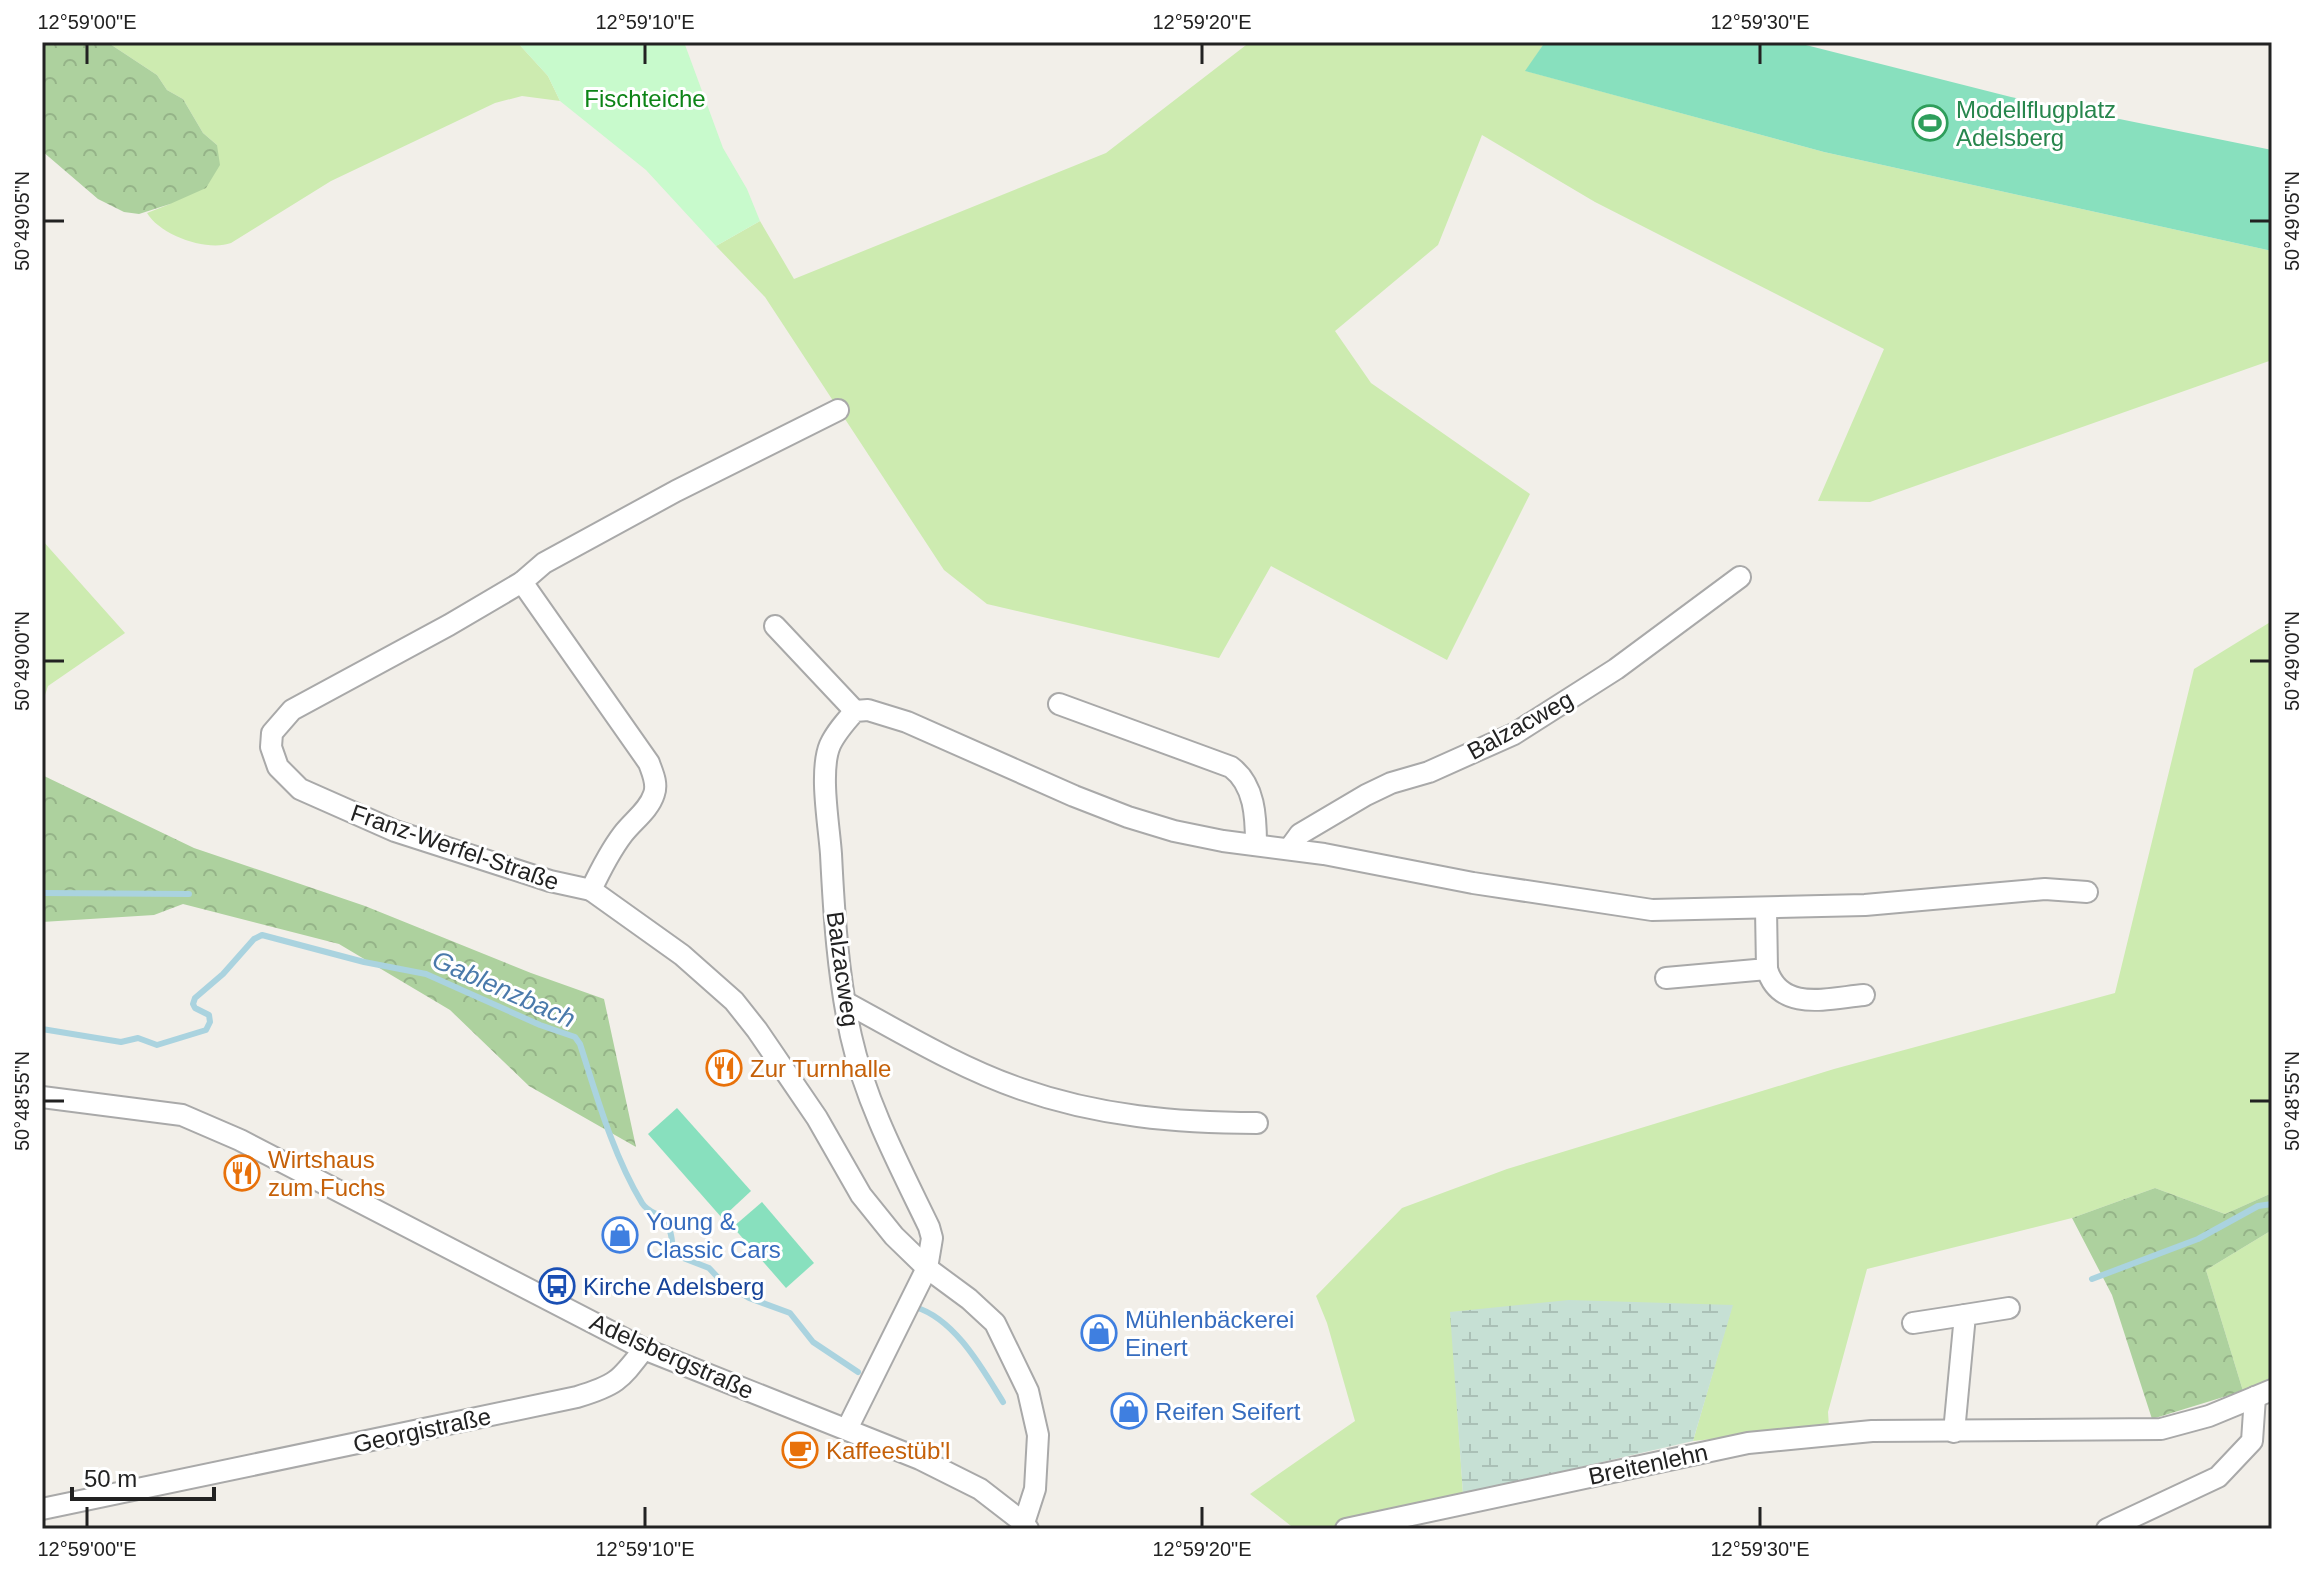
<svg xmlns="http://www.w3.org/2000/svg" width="2314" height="1571" font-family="Helvetica,sans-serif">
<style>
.grass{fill:#cdebb0}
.forest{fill:url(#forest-crowns)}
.wetland{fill:url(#wetland-marsh)}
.park{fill:#c8facc}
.pitch{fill:#88e0be}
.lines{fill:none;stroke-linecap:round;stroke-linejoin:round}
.stream{stroke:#aad3df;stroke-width:6}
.minor-casing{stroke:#a9a9a9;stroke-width:24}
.minor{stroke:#fff;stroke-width:20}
.ticks{fill:none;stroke:#222;stroke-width:3}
.labels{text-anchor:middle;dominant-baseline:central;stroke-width:6;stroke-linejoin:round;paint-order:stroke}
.park-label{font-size:24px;fill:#0c8416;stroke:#fff}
.leisure-label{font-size:24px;fill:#27864d;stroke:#fff;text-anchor:start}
.street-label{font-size:24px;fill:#222;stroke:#fff}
.food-label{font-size:24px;fill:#c56008;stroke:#fff;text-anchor:start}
.shop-label{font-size:24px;fill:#366cbe;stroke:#fff;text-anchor:start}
.transit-label{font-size:24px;fill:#164399;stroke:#fff;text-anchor:start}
.water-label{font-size:26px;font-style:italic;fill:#4a7aab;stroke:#fff}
.neatline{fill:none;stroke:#222;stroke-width:3}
.ticks-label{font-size:20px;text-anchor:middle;fill:#222}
</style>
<defs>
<pattern id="forest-crowns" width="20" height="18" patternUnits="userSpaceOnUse" patternTransform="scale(2)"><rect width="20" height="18" fill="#add19e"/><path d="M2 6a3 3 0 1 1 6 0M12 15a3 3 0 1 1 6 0" fill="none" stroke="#95b388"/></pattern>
<pattern id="wetland-marsh" width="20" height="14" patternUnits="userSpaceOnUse" patternTransform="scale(2)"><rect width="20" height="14" fill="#c6e0d4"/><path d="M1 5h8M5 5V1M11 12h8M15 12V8" fill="none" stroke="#aac0b6"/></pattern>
</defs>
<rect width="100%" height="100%" fill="#f2efe9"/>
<g class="grass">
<path d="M107,42H517L548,76L560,101L522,96L495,103L331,181L231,243C207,252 160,235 147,213L170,204L217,145L203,133L183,99L167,90L157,75Z"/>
<path d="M1250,42H1545L1526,71L1824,152L2272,251V360L1870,502L1818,501L1884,349L1595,202L1482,135L1438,245L1335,331L1371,383L1530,494L1447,660L1271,566L1219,658L987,604L944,570L765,297L716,246L760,221L794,279L1106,153Z"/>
<path d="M42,540L125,633L48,686L42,704Z"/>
<path d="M2272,621V1193L2225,1214L2155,1188L2072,1218L1867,1269L1828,1412L1829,1427L1693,1441L1732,1306L1451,1312L1463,1494L1351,1520L1330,1529H1295L1250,1494L1355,1421L1327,1323L1316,1296L1402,1208L1507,1169L1834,1069L2115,993L2194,669Z"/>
<path d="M2272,1230V1378L2243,1391L2206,1270Z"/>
</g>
<g class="forest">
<path d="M42,42H107L157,75L167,90L183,99L203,133L217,145L220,165L206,188L170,204L139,214L124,212L98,199L42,151Z"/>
<path d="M42,775L194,848L365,906L531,973L604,999L636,1147L529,1086L450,1010L339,944L183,904L154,915L42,922Z"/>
<path d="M2155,1188L2225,1214L2272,1193V1230L2206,1270L2243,1391L2152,1419L2112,1295L2072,1218Z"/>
</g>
<path class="wetland" d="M1569,1300L1733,1305L1693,1441L1463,1494L1450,1312Z"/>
<path class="park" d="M517,42H684L723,148L747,189L760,221L716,246L646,170L560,101L548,76Z"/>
<g class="pitch">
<path d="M1545,42H1794L2011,97L2272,150V251L1824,152L1525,71Z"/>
<path d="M677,1108L751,1191L722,1218L648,1134Z"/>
<path d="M762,1202L814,1263L786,1288L733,1227Z"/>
</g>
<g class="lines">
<g class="stream">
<path d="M42,893L189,894"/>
<path d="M42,1029L121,1042L138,1038L157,1045L206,1030L210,1022L209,1015L195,1008L193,1004L195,998L223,974L254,939L262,935L364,962L426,974L540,1025L575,1037L580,1044C597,1097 613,1155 642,1203C645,1208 650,1211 656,1214C671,1224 672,1235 673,1252L678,1256L709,1268L724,1284L749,1298L790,1313L813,1342L858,1372"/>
<path d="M2092,1279L2198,1239L2258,1206L2272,1204"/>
<path d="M915,1307C955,1319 982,1368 1003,1402"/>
</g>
<defs>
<g id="minor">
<path d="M522,582L649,763C652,772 658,783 654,794C649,810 633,821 623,834C610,851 600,871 591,890L682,955L734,1001L757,1030L817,1118L861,1195L894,1236L927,1268L969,1299L995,1323L1028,1391L1038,1435L1035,1489L1024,1523"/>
<path d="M775,626L855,711"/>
<path d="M1059,704L1231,767C1255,785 1256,817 1256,845"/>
<path d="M1289,849L1300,834L1366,795L1391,783L1429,772L1514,734L1616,669L1740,577"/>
<path d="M591,890L550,881L395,831L300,789L278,767L271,747L272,733L292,710L449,625L522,582L544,563L676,491L838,410"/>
<path d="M1767,969C1780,1013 1829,998 1864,995"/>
<path d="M1666,978L1767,969L1766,909"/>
<path d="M845,1002C902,1033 960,1068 1021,1089C1098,1116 1177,1123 1257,1123"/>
<path d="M42,1097L182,1115L240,1140L644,1349L920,1459L980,1489L1024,1523L1028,1529"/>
<path d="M1913,1323L1965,1315"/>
<path d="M847,1429L927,1268L932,1238L929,1227C899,1165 866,1103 851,1036C838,976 834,915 831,854C829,825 819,771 830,745C836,732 846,721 855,711L868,710L907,722L1074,796L1128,817L1174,831L1223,841L1324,854L1473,883L1652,910L1865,905L2045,889L2087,892"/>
<path d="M1954,1432L1965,1315L2009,1308"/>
<path d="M42,1509L577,1397C617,1385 620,1380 644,1349"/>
<path d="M1346,1529L1748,1443L1872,1431L2161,1429L2209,1416L2272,1390"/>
<path d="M2107,1529L2218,1477L2252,1441L2255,1397"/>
</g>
</defs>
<use href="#minor" class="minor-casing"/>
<use href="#minor" class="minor"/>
</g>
<path class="ticks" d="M87,44V64M645,44V64M1202,44V64M1760,44V64M44,221H64M2250,221H2270M44,661H64M2250,661H2270M44,1101H64M2250,1101H2270M87,1507V1527M645,1507V1527M1202,1507V1527M1760,1507V1527"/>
<defs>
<symbol id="stadium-ring" viewBox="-11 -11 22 22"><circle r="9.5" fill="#fff" stroke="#2e9e5b" stroke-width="1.5"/><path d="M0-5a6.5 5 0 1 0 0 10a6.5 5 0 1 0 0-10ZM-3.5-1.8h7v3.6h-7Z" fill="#2e9e5b"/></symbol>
<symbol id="restaurant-ring" viewBox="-11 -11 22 22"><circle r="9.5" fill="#fff" stroke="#e8710a" stroke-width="1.5"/><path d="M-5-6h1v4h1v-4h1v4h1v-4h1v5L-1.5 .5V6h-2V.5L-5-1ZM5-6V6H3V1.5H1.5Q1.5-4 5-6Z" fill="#e8710a"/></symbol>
<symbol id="shop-ring" viewBox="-11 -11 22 22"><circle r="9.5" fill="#fff" stroke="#3f7fe0" stroke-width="1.5"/><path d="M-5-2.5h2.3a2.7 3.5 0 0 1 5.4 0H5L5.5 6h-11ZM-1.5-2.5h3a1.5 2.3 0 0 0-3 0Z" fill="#3f7fe0"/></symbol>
<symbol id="bus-ring" viewBox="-11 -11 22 22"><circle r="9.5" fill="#fff" stroke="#1a4fb4" stroke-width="1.5"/><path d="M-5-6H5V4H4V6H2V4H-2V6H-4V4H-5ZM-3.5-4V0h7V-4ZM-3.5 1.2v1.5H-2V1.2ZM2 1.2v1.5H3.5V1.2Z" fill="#1a4fb4"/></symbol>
<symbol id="cafe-ring" viewBox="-11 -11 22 22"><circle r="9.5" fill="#fff" stroke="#e8710a" stroke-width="1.5"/><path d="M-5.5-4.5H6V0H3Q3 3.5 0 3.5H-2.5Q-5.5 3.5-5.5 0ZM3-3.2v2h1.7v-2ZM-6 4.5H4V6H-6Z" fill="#e8710a"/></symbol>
</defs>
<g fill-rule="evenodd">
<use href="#stadium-ring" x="1910" y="103" width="40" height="40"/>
<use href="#restaurant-ring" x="704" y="1048" width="40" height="40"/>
<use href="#restaurant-ring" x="222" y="1153" width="40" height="40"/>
<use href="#shop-ring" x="600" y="1215" width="40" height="40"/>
<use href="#bus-ring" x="537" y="1266" width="40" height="40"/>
<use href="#shop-ring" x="1079" y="1313" width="40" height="40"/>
<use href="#shop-ring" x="1109" y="1391" width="40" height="40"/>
<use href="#cafe-ring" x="780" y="1430" width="40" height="40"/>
</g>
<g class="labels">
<g class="park-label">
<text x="645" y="98">Fischteiche</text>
</g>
<g class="leisure-label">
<text x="1956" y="109">Modellflugplatz<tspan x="1956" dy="28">Adelsberg</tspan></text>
</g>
<g class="street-label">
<text transform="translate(1520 725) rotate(-29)">Balzacweg</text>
<text transform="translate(455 847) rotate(19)">Franz-Werfel-Straße</text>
<text transform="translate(843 969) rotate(82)">Balzacweg</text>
<text transform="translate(672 1356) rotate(24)">Adelsbergstraße</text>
<text transform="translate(422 1430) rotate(-12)">Georgistraße</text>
<text transform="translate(1648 1464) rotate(-12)">Breitenlehn</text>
</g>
<g class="food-label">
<text x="750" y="1068">Zur Turnhalle</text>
<text x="268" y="1159">Wirtshaus<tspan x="268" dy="28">zum Fuchs</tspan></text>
<text x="826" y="1450">Kaffeestüb'l</text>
</g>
<g class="shop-label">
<text x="646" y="1221">Young &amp;<tspan x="646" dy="28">Classic Cars</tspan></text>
<text x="1125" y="1319">Mühlenbäckerei<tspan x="1125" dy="28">Einert</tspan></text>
<text x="1155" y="1411">Reifen Seifert</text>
</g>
<g class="transit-label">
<text x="583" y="1286">Kirche Adelsberg</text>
</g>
<g class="water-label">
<text transform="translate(504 989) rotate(24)">Gablenzbach</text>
</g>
</g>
<rect width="2314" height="1571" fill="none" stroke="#ffffff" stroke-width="88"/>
<path d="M72 1487v12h142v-12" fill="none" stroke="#222222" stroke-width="4"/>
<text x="84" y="1487" font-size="24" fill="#222222" stroke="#ffffff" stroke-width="6" paint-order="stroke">50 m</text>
<rect x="44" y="44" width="2226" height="1483" class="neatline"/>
<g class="ticks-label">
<text x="87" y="29">12°59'00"E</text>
<text x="645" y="29">12°59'10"E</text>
<text x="1202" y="29">12°59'20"E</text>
<text x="1760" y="29">12°59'30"E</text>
<text transform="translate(22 221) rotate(-90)" y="7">50°49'05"N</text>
<text transform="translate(2292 221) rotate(-90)" y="7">50°49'05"N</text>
<text transform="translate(22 661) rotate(-90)" y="7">50°49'00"N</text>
<text transform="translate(2292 661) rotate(-90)" y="7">50°49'00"N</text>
<text transform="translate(22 1101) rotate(-90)" y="7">50°48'55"N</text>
<text transform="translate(2292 1101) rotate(-90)" y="7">50°48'55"N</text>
<text x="87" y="1556">12°59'00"E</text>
<text x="645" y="1556">12°59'10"E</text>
<text x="1202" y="1556">12°59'20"E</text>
<text x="1760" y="1556">12°59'30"E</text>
</g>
</svg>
